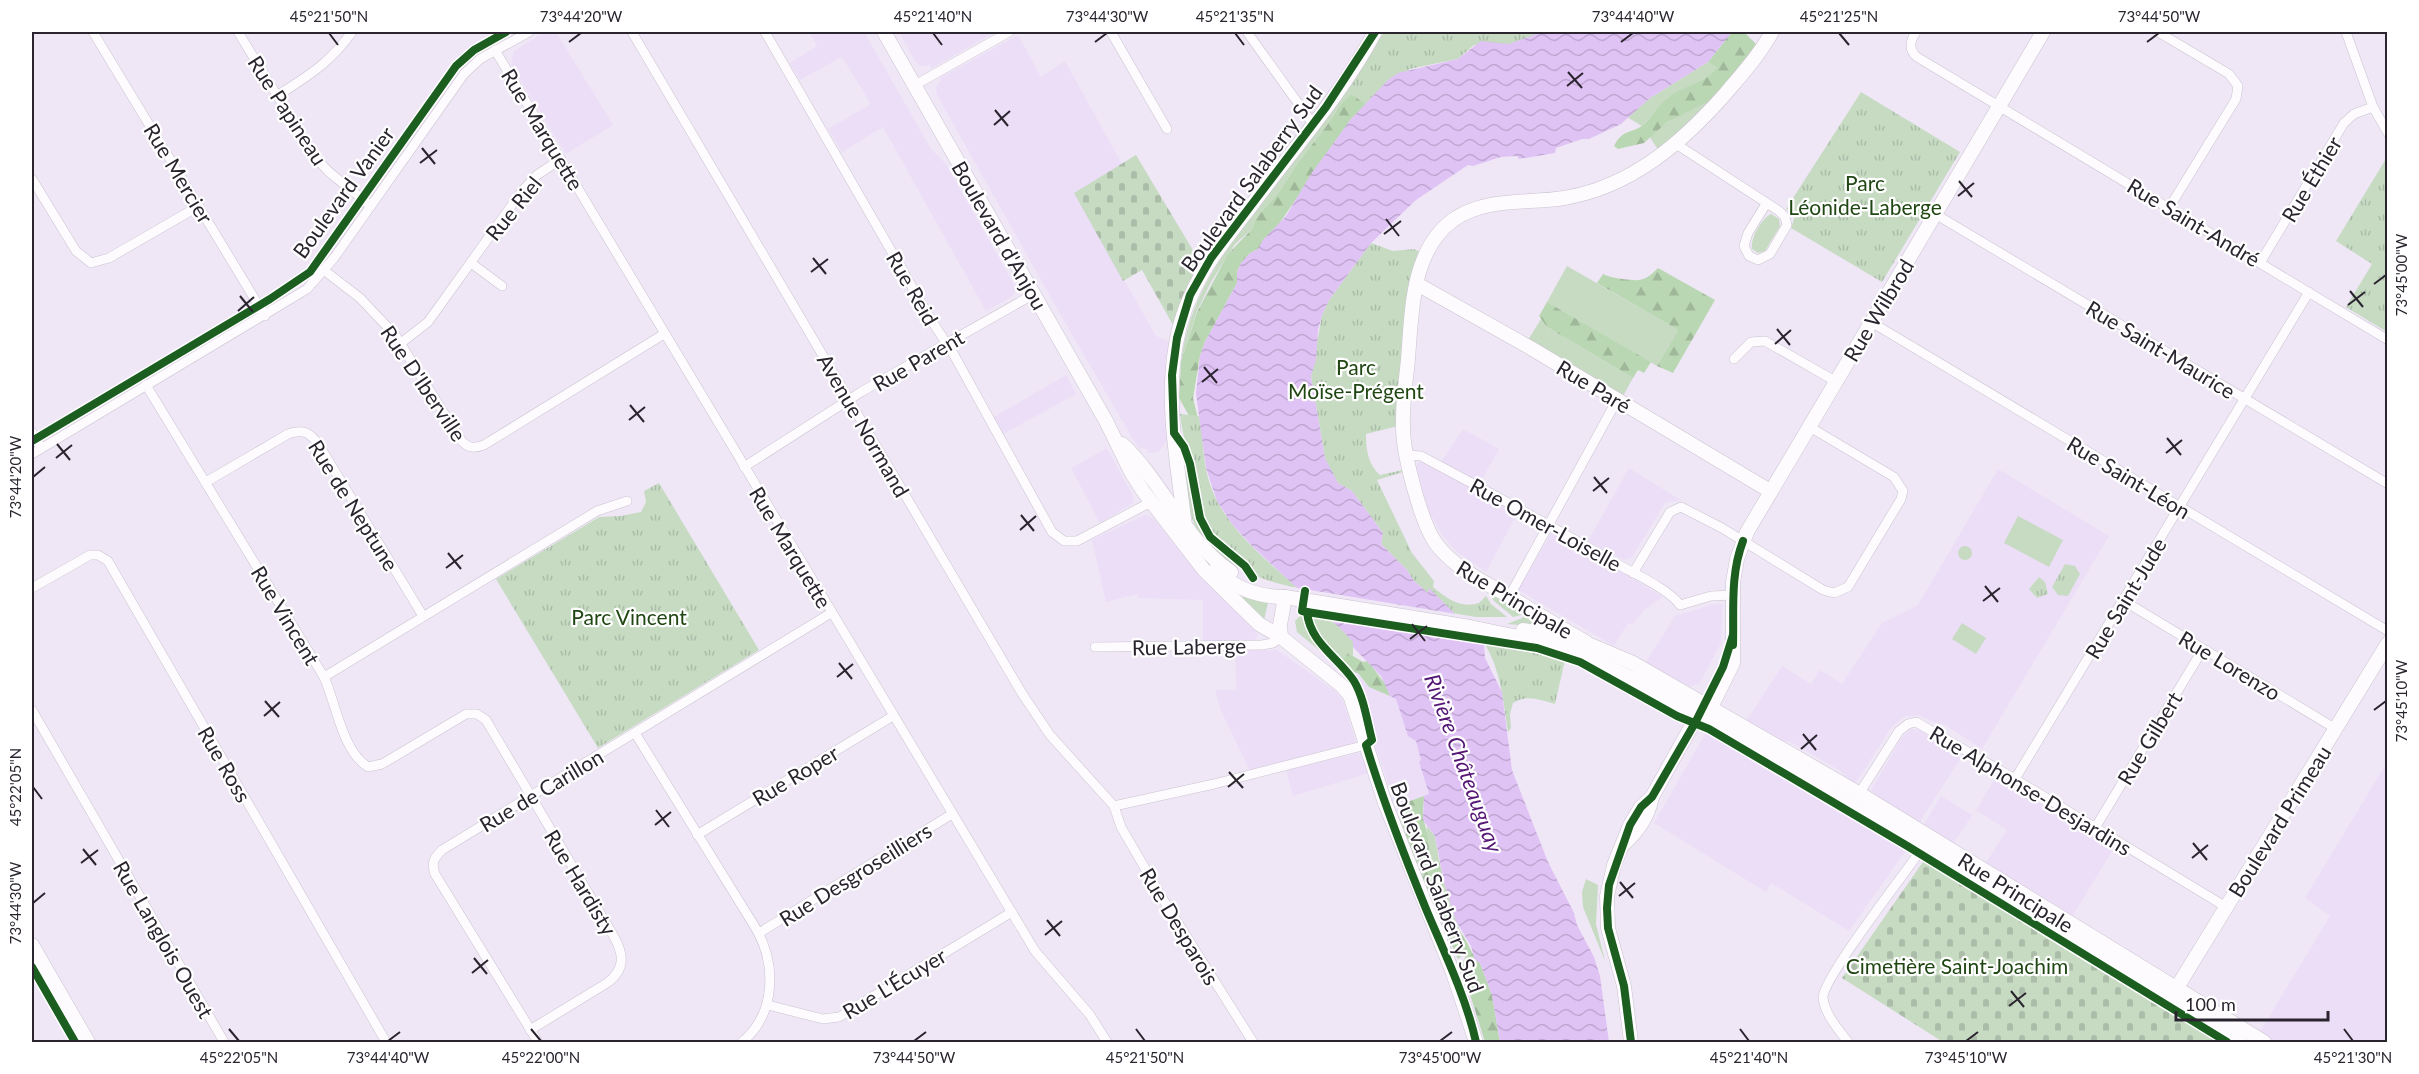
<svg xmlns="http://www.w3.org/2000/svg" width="2419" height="1074" font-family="Lato,sans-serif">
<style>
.built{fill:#ecdef7}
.grass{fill:#c7dbc3}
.forest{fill:url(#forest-firs)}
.cemetery{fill:url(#cemetery-stones)}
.park{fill:url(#park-tufts)}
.water{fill:url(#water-waves)}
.pier{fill:#efe7f6}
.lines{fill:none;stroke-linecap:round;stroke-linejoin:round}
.street-casing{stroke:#cac3cf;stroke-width:10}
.secondary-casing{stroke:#cac3cf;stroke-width:15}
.street{stroke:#fdfbfe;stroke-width:9}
.secondary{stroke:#fdfbfe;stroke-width:14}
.cycleway-casing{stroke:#fff;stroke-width:11}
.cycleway{stroke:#1b5e20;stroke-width:8}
.ticks{fill:none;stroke:#2a242e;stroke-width:2}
.labels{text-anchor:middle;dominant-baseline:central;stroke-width:4.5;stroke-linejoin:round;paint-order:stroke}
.street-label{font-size:21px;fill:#2a242e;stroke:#fff}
.park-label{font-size:21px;fill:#204713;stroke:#fff}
.water-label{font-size:22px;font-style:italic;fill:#551775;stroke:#fff}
.neatline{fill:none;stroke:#2a242e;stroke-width:2}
.ticks-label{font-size:15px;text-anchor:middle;fill:#2a242e}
</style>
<defs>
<pattern id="forest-firs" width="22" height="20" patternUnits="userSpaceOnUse" patternTransform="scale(1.5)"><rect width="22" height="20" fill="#bad7b3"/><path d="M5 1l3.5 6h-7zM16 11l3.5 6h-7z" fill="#a0b89a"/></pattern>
<pattern id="cemetery-stones" width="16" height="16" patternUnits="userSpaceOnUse" patternTransform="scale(1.5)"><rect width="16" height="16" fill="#c7dbc3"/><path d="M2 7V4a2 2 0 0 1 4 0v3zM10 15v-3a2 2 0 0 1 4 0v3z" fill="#abbca8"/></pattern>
<pattern id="park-tufts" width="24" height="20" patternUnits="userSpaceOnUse" patternTransform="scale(1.5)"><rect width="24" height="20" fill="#c7dbc3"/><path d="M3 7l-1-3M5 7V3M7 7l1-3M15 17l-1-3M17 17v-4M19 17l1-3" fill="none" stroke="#abbca8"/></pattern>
<pattern id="water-waves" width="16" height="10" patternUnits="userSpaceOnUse" patternTransform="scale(1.5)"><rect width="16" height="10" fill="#e0c3f5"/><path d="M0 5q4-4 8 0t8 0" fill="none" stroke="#c0a7d2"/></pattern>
</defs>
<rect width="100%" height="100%" fill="#efe7f6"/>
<g class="built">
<path d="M545,32H556L613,125L566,154L511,65L514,51Z"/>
<path d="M809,32H864L931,149L946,164L1014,285L1015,292L1011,297L986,311L883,127L842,152L828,129L871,104L842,57L800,80L790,63L817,46Z"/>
<path d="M899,32H995L932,68L930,65L920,66L916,62Z"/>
<path d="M1018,35L1041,77L1065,61L1122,164L1075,193L1156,336L1170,342L1166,373L1167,441L1158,452L1148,453V450L1142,447L1141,450L1134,441L1063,319L937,95L936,87L941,80L940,78Z"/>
<path d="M1066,375L1076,394L1003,434L994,417Z"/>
<path d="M1463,429L1499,449L1480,483L1441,462Z"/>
<path d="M1107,448L1134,498L1133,503L1100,523L1071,468Z"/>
<path d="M1421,460L1518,512L1486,572L1457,552L1443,536L1432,517H1430L1416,466Z"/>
<path d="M1629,468L1682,501H1672L1665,503L1632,557L1624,560L1588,541Z"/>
<path d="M1998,469L2109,536L1982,749L1942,723L1940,725L1919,715L1903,717L1891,728L1857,781L1854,783L1845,778L1842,772L1791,742L1782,741L1746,721L1782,666L1811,684L1820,670L1842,684L1882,623L1918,605Z"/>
<path d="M1145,515L1153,518L1194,569L1257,631L1258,635L1253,642L1203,643V600L1138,598L1137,594L1106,602L1092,540Z"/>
<path d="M1552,532L1586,550L1663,597L1644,610L1633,624L1628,623L1614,646L1518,590Z"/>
<path d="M1714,604H1722L1721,643L1699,684L1686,687L1645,664L1675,616Z"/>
<path d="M1235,650H1277L1335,691L1343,700L1357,745L1250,771L1221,711L1215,690H1236Z"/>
<path d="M1350,672L1357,673L1369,687L1396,698L1408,736L1416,741L1419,748L1421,760L1419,763L1429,795L1395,805L1375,745L1364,698Z"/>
<path d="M1911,729L1919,730L1962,756L1919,823L1874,795L1871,790L1903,736Z"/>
<path d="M1707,731L1907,849L1849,931L1771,883L1766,892L1654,823Z"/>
<path d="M1363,752L1369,773L1293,796L1286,770Z"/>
<path d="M2387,762V1042H2275L2259,1033L2330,916L2305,898Z"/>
<path d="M1996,777L2114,848L2072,917L1985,864L2007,830L1976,810Z"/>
<path d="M1941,796L1972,815L1953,844L1923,826Z"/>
</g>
<g class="grass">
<path d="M1708,62L1717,68L1711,76L1669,97L1642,126L1627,117L1650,98Z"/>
<path d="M1347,91L1353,95L1341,104L1325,128L1297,164L1279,192L1256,218L1252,229L1235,244L1211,282L1197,311L1181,362C1191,289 1226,250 1269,194C1295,160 1322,126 1347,91Z"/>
<path d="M1718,94L1659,151L1649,136C1659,128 1669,120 1681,114C1697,107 1703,106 1718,94Z"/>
<path d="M1771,214L1779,219L1780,226L1765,251L1758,253L1752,249C1750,239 1761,219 1771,214Z"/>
<path d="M1567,266L1678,330L1657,366L1547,302Z"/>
<path d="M1541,319L1547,327L1633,378L1623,396L1528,340Z"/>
<path d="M2018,516L2063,540L2049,567L2004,543Z"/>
<path d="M1491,594L1525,610L1521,615L1513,617L1493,600Z"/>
<path d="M1243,596L1268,603L1264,620L1242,598Z"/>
<path d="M1528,612L1556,628L1507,624L1522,618Z"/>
<path d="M1301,615L1313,637L1326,654L1325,655L1297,632L1295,621Z"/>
<path d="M1314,616C1334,619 1340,627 1353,642V656L1348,653L1344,658L1339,660C1328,649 1311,635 1311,618Z"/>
<path d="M1962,623L1986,638L1976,654L1952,639Z"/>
<path d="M1427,826L1435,836L1439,860L1425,871L1422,877L1416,862L1422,861L1429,842L1426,836Z"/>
<path d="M1586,879L1598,885L1596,924L1605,961L1583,907L1582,892Z"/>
<path d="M1444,882L1460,931L1451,943L1447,934L1451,931L1455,923L1441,898Z"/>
</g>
<g class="forest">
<path d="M1542,32L1509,44L1474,45L1430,64L1409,69L1351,119L1279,224L1263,240L1258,249L1249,254L1241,263L1237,272V283L1205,342L1200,356L1193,398L1199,423L1188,414L1179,398L1181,362L1197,312L1228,254L1252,229L1256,218L1279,192L1297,164L1325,128L1341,104L1402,49Z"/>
<path d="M1732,32H1744L1757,45L1718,94L1708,102L1667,122L1644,143L1618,149L1614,146C1623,128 1632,134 1643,125C1652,117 1659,104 1669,97C1684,85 1705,84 1717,68L1708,62Z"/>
<path d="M1658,268L1715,300L1673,373L1657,366L1678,330L1597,283L1603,274C1610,277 1615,278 1622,279C1641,281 1644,282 1658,268Z"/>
<path d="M1547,302L1651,362L1644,373L1638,370L1633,378L1547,327L1539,316Z"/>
<path d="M1348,653L1363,662L1368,661L1386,685L1390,696L1369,687L1358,673L1350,672L1339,660L1344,658Z"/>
<path d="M1424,796C1424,804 1422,814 1424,820C1426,832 1432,845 1427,858L1416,862L1400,819L1407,802Z"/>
<path d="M1439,860L1444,882L1441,898L1455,924L1451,931L1447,934L1422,877L1425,871Z"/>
<path d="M1460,931C1468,941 1472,957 1480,963L1492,995L1500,1042H1485L1461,966L1466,956L1464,954L1458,959L1451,943Z"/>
</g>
<g class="cemetery">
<path d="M1136,155L1200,262L1185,291L1173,325L1142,270L1123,281L1074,193Z"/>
<path d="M1925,859L2222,1042H1943L1842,978Z"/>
</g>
<g class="park">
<path d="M1384,32H1542L1509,44L1489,41L1474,45L1458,59L1409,69L1368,106L1347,91Z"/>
<path d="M1861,92L1960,152L1882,282L1791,228L1795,216L1786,209Z"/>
<path d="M2387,157V332L2346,307L2372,264L2336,241Z"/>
<path d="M1371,243L1393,251L1414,249L1422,253L1398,426L1366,434C1366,449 1368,465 1380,475L1403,470V472L1377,480L1412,553L1434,581L1433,587C1446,598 1461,609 1479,603L1486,596L1491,604L1507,617H1476L1452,613L1429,589L1428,593L1413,580L1407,570L1381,544L1383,533L1352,491L1338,483L1329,469L1325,458L1311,376L1322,315L1329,300Z"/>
<path d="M1180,414L1199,416C1204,437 1202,460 1209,481C1222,525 1264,558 1298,588C1258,581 1203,558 1191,515C1185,493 1186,468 1185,446C1184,435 1181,424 1180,414Z"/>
<path d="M659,483L759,650L598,748L496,579L599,517L620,516L641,512L646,502L644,491Z"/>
<circle cx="1965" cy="553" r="7"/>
<path d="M2065,564L2075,566L2080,574L2068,596L2058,595L2052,587Z"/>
<path d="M2039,577L2045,582L2048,594L2037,598L2029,589Z"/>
<path d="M1484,643L1531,650L1565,660L1555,704C1540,700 1527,694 1513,703L1510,714L1511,728L1508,732C1503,700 1501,670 1484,643Z"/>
</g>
<path class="water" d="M1542,32H1732L1708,62L1650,98L1621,124L1589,139H1582L1556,148L1555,153L1519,159L1517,156L1501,157L1473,166L1468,165L1416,200L1371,243L1329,300L1322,315L1318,330L1316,360L1311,376L1325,458L1338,483L1352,491L1383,533L1381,544L1407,570L1413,580L1428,593L1429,588L1484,643L1485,658L1502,692L1512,770L1548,862L1574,913L1577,925L1594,957L1600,976L1609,1042H1500L1492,995L1480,963L1475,960L1471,946L1456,921L1444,882L1435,836L1423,820L1424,796L1429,794L1419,762L1421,760L1416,741L1408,736L1396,699L1390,696L1381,676L1353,647V642L1342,630L1252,546L1232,524L1217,501L1206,468L1196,393L1200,356L1205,342L1237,283V272L1241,263L1249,254L1258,249L1263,240L1286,216L1311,174L1351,119L1388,80L1398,73L1458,59L1481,41L1509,44Z"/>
<path class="pier" d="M1292,587L1456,614L1487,644L1323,617Z"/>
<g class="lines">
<defs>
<g id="street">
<path d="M93,32L265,316"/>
<path d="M238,32L315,157L329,172L371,206"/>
<path d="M632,32L1023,695L1050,735L1114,806L1121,827L1164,901L1253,1042"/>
<path d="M765,32L930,318L954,355L1052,532L1064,541H1077L1151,502"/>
<path d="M1111,32L1167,129"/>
<path d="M1247,32L1313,124"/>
<path d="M1916,32C1910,41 1908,49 1917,57L2388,340"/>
<path d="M2158,32L2229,74L2238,86L2236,99L2169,208"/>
<path d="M2346,32L2373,107L2388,133"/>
<path d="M495,50L1035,951L1090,1015L1107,1042"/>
<path d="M915,85L1009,32"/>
<path d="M277,96C309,75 329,64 352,32"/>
<path d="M1676,144L1779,211L1785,217L1787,225L1770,254L1758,260L1749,256L1744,246L1748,233L1766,204"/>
<path d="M32,179L76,251L91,263L109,258L199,206"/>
<path d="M1935,214L2388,484"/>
<path d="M471,263L502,286"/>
<path d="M2260,263L2344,123L2354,114L2373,107"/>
<path d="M325,271L360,298L395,335L460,439C467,448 473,449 484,445L664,334"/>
<path d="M1871,322L2388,631"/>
<path d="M401,343L428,322L522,191L537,175L561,159"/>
<path d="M1734,359L1751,342L1765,341L1835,381"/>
<path d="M146,385L324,677L597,511L627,501"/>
<path d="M32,432L41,448"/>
<path d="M32,454L307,289L334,258L464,74L480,59L529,32"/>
<path d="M1408,455L1421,456C1487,491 1553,527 1619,565C1635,574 1670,590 1680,605L1711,596L1733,595"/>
<path d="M744,467L861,392L1034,294"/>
<path d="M206,482L288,434C303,429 310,432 319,445L423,616"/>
<path d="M1633,573L1670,512L1681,507L1722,528L1823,590L1834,593L1848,587L1901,499L1903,491L1894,477L1808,426"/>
<path d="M32,588L90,555H98L108,561L386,1042"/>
<path d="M1509,597L1617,400"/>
<path d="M2124,601L2336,729"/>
<path d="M1095,647L1262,645L1273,643L1281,637"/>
<path d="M324,677C336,703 342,751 368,767L382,764L466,714H477L486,720L613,935C624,954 626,969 607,983L530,1030"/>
<path d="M32,710L224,1042"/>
<path d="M635,733L755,927C777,964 776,1014 742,1042"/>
<path d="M2015,779L2309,292"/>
<path d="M1857,797L1899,731L1908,724L1916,722L2015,779L2226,907"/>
<path d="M1114,806L1214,784L1366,745"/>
<path d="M2095,828L2203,649"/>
<path d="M697,835L893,716"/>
<path d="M759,933L952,814"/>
<path d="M768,1005L823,1019L839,1017L1012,912"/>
<path d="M538,1042L435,874C431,863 434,858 442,850L831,613"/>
<path d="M1848,1042C1839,1030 1825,1015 1823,998C1822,979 1907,871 1923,847"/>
</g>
<g id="secondary">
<path d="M884,32L1106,421L1131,472L1143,491L1204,570L1259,624L1281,637L1341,685L1350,695L1385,803L1453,973L1476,1042"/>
<path d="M1417,284L1529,347L1770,491"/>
<path d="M1122,444C1163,482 1183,539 1231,572"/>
<path d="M1185,526C1178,466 1165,404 1176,344C1185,289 1217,249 1251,206C1293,149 1342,94 1375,32"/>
<path d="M1214,571C1237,588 1256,597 1285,597L1470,627L1533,640L1578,654L1634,679L1685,707L1923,847L2240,1042"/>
<path d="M1523,630L1576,639L1633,663L1860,794L2264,1042"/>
<path d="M1281,637L1280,625L1285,597"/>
<path d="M1586,642C1559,627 1533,611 1507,595C1482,581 1455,568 1437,545C1421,524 1403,454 1403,427C1402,404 1406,381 1408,359C1412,311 1411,251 1453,220C1485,197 1528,204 1564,198C1631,187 1682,143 1726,93C1742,74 1760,54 1772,32"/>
<path d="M1703,712L1714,701L1733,663V582L1737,559L1747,532L2043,32"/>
<path d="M1625,843C1639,829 1648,817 1652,797"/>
<path d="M32,945L88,1042"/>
<path d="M2173,994L2388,643"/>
<path d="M1631,1042L1624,986L1608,928L1607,896L1614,865L1630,825L1641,807L1652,797L1701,709"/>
</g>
</defs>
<use href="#street" class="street-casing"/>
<use href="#secondary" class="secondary-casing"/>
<use href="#street" class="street"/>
<use href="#secondary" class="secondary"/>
<defs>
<g id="cycleway">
<path d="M32,441L270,299L310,272L456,66L474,50L506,32"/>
<path d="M1253,578L1245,566L1210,537L1200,518L1190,464L1184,447L1174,433L1172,375L1177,338L1190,295L1211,258L1326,107L1375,32"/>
<path d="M1305,591L1302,611L1307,612L1537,648L1580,662L1677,716L1709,729L1909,847L2227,1042"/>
<path d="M1307,612C1310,643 1338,657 1354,681C1364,698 1367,721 1372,740L1366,745C1383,801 1404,855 1426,909C1444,952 1466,997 1476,1042"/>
<path d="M1733,645C1734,610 1730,575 1743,541"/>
<path d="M32,967L75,1042"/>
<path d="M1631,1042L1624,986L1608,928L1607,908L1609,885L1630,825L1641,807L1652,797L1695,723L1723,667L1733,635"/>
</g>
</defs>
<use href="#cycleway" class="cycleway-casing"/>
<use href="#cycleway" class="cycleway"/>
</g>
<path class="ticks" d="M329,33L338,45M933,33L942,45M1235,33L1244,45M1839,33L1849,45M569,42L581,33M1095,42L1107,33M1621,42L1633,33M2147,42L2159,33M1568,72L1582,88M1567,86L1583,73M995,110L1008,126M994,125L1010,111M422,148L435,164M420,163L437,150M1959,181L1972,197M1958,196L1974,183M1386,219L1399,236M1384,234L1401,221M813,258L826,274M811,272L828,259M2374,284L2386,275M2350,291L2363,307M240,296L253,312M2348,305L2365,292M238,311L254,297M1777,329L1790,345M1775,344L1791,330M1204,367L1217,383M1202,382L1218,369M630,405L644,422M629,420L645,407M2167,438L2181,455M57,444L70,460M2166,453L2182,440M56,458L72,445M33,477L45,467M1594,477L1607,493M1593,491L1609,478M1021,515L1034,531M1020,530L1036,516M448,553L461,569M446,568L463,555M1985,586L1998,602M1983,601L2000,588M1412,624L1425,641M1410,639L1427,626M839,663L852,679M837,677L853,664M265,701L279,717M2374,710L2386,701M264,716L280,702M1803,734L1816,750M1801,749L1817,735M1229,772L1243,788M33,787L42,799M1228,787L1244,774M656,810L669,827M655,825L671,812M2193,843L2207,860M83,849L96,865M2192,858L2208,845M81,863L98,850M1620,882L1633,898M1619,896L1635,883M33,903L45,893M1047,920L1060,936M1045,935L1062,921M474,958L487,974M472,973L488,960M2011,991L2024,1007M2009,1006L2026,993M229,1029L239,1041M531,1029L541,1041M1136,1029L1145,1041M1740,1029L1749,1041M2344,1029L2353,1041M388,1041L400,1032M914,1041L926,1032M1440,1041L1452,1032M1966,1041L1978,1032"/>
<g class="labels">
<g class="street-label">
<text transform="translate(288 110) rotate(57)">Rue Papineau</text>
<text transform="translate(543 129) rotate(59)">Rue Marquette</text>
<text transform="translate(179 173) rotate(59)">Rue Mercier</text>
<text transform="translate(1251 178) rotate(-54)">Boulevard Salaberry Sud</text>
<text transform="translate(2311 179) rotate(-59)">Rue Éthier</text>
<text transform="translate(343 192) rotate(-54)">Boulevard Vanier</text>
<text transform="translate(513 208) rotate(-51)">Rue Riel</text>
<text transform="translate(2194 222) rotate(31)">Rue Saint-André</text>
<text transform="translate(1000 235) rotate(60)">Boulevard d'Anjou</text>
<text transform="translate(913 288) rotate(60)">Rue Reid</text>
<text transform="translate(1878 310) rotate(-59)">Rue Wilbrod</text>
<text transform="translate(2161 349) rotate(31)">Rue Saint-Maurice</text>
<text transform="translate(918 360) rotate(-30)">Rue Parent</text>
<text transform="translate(424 383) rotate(56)">Rue D'Iberville</text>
<text transform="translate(1594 386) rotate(31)">Rue Paré</text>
<text transform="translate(864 425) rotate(60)">Avenue Normand</text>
<text transform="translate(2129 477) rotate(31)">Rue Saint-Léon</text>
<text transform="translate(354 505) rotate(58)">Rue de Neptune</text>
<text transform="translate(1546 524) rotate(29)">Rue Omer-Loiselle</text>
<text transform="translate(791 547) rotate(59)">Rue Marquette</text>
<text transform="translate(2125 598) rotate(-59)">Rue Saint-Jude</text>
<text transform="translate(1515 599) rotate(31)">Rue Principale</text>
<text transform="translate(286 615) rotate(59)">Rue Vincent</text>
<text transform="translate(1189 646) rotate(-1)">Rue Laberge</text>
<text transform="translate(2230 665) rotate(31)">Rue Lorenzo</text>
<text transform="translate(2149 738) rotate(-59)">Rue Gilbert</text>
<text transform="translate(225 764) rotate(60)">Rue Ross</text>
<text transform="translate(795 775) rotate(-31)">Rue Roper</text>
<text transform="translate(541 790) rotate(-31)">Rue de Carillon</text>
<text transform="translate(2031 790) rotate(31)">Rue Alphonse-Desjardins</text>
<text transform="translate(2279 821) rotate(-58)">Boulevard Primeau</text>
<text transform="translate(855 874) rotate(-32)">Rue Desgroseilliers</text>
<text transform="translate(581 882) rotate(59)">Rue Hardisty</text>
<text transform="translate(1438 887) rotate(69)">Boulevard Salaberry Sud</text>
<text transform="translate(2016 892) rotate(32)">Rue Principale</text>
<text transform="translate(1180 926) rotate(59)">Rue Desparois</text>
<text transform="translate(164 939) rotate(60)">Rue Langlois Ouest</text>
<text transform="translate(894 983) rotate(-31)">Rue L'Écuyer</text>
</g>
<g class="park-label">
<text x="1865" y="182">Parc<tspan x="1865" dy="24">Léonide-Laberge</tspan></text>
<text x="1356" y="366">Parc<tspan x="1356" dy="24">Moïse-Prégent</tspan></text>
<text x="629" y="616">Parc Vincent</text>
<text x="1957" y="965">Cimetière Saint-Joachim</text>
</g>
<g class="water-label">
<text transform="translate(1464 763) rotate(70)">Rivière Châteauguay</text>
</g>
</g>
<rect width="2419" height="1074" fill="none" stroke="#ffffff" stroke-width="66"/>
<path d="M2176 1011v9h152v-9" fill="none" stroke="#2a242e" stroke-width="3"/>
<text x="2185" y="1011" font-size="18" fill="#2a242e" stroke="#ffffff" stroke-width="4.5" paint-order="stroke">100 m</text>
<rect x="33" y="33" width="2353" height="1008" class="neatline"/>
<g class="ticks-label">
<text x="329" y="22">45°21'50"N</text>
<text x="581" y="22">73°44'20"W</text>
<text x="933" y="22">45°21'40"N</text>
<text x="1107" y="22">73°44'30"W</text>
<text x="1235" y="22">45°21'35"N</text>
<text x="1633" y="22">73°44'40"W</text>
<text x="1839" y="22">45°21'25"N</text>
<text x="2159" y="22">73°44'50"W</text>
<text transform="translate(2402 275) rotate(-90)" y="5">73°45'00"W</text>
<text transform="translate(16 477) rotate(-90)" y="5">73°44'20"W</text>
<text transform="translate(2402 701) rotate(-90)" y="5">73°45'10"W</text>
<text transform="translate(16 787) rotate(-90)" y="5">45°22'05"N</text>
<text transform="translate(16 903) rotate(-90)" y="5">73°44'30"W</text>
<text x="239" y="1063">45°22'05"N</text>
<text x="388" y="1063">73°44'40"W</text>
<text x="541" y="1063">45°22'00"N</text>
<text x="914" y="1063">73°44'50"W</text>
<text x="1145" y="1063">45°21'50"N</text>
<text x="1440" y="1063">73°45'00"W</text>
<text x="1749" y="1063">45°21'40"N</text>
<text x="1966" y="1063">73°45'10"W</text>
<text x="2353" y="1063">45°21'30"N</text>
</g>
</svg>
